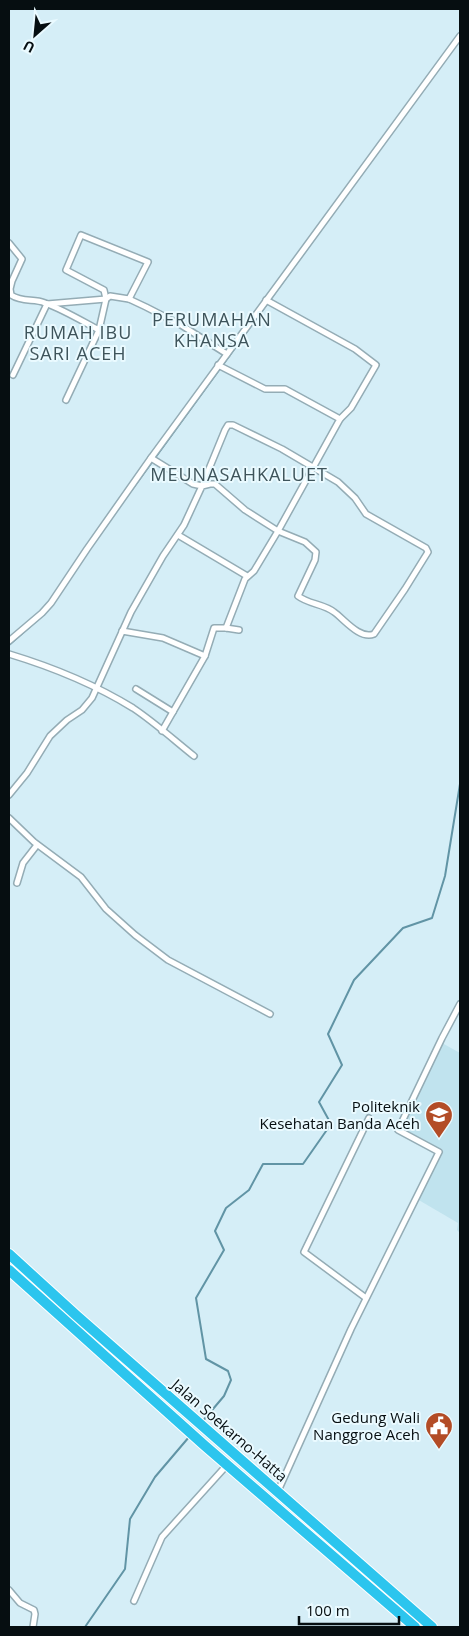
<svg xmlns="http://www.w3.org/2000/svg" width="469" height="1636" font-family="'Open Sans',sans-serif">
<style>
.built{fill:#c0e3ee}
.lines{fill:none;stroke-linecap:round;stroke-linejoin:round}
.stream{stroke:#6194a5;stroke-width:2}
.street-casing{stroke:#94acb5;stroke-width:8}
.highway-casing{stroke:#fff;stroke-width:12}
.street{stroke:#fff;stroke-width:5}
.highway{stroke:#2cc5ee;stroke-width:10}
.labels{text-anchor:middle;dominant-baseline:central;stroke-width:4;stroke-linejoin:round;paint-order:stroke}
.poi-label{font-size:15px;fill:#060e11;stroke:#eafaff;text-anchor:end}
.street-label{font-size:15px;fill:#060e11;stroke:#eafaff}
.quarter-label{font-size:18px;letter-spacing:1px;fill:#3e545b;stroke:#eafaff}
</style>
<rect width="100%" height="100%" fill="#d5eef7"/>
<path class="built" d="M442,1043L460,1053V1233L457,1230L458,1223L417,1199L441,1150L397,1128Z"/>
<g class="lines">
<g class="stream">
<path d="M131,491L344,198"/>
<path d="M9,645L41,617"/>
<path d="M202,1422L224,1396L231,1380L228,1371L206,1359L196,1298L224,1250L215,1231L226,1208L249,1190L263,1164H303L331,1124L319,1102L342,1065L328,1034L354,980L403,928L432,918L445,876L460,784"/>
<path d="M85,1627L125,1569L130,1519L155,1477L189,1437"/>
</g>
<defs>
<g id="street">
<path d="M9,243L22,259L12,281L10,289L11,295C23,303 34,298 45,303C64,310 82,321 99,330L106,299L110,296L129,299L146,307L181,325L227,354"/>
<path d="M266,300L355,349L376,365L351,408L340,419"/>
<path d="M47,304L106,299L104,290L66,270L81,235L148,262L129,299"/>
<path d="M218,365L265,389H285L340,419L278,531L254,571L245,579L226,628"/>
<path d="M13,375L47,304"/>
<path d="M66,400L99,330"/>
<path d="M178,535L247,576"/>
<path d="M122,631L163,638L205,656L162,731"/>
<path d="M9,641L42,613L51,603L87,549L151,458L460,36"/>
<path d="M9,654C52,667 94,684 133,708C154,722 174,740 194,756"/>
<path d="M205,656L214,628H226L239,630"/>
<path d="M136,689L173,712"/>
<path d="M9,795L27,773L50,736L67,720L82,710L92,698L131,612L163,556L184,525L202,486L210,484H215L245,510L278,531L305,542L316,552L315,560L298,596C308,604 324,604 334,612C344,619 360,640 374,634L405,589L428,552L426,548L366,514L355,498L338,482L282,449L233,425H228L225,430L202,486L193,484L151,458"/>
<path d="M9,818L34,842L81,877L106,909L135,935L168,960L270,1014"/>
<path d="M17,883L23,863L37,845"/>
<path d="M366,1298L304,1252L369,1118"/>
<path d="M278,1491L351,1329L439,1152L398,1130L442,1038L460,1004"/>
<path d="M9,1590L20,1603L34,1610L35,1614L33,1627"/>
<path d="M134,1601L162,1537L227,1465"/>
</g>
<g id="highway">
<path d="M9,1254L77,1316L432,1627"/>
<path d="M9,1270L204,1445L415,1627"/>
</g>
</defs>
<use href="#street" class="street-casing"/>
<use href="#highway" class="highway-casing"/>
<use href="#street" class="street"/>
<use href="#highway" class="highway"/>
</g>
<defs>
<symbol id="university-pin" viewBox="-11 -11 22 30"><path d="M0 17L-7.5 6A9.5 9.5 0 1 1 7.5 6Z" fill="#b34c26" stroke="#eafaff"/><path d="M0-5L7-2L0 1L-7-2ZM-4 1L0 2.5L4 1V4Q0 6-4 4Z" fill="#fff"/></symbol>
<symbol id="civic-pin" viewBox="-11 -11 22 30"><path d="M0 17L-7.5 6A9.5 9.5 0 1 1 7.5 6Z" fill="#b34c26" stroke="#eafaff"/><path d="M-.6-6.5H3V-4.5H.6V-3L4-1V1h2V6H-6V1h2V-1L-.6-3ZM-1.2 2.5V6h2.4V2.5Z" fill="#fff"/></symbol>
</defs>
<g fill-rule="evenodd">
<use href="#university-pin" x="423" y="1099" width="32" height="43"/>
<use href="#civic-pin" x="423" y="1410" width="32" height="43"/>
</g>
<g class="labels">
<g class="poi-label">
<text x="420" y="1106">Politeknik<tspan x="420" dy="17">Kesehatan Banda Aceh</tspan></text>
<text x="420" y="1417">Gedung Wali<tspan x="420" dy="17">Nanggroe Aceh</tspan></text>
</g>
<g class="street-label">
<text transform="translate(230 1430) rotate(41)">Jalan Soekarno-Hatta</text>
</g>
<g class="quarter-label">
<text x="212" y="319">PERUMAHAN<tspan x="212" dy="21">KHANSA</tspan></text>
<text x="78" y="332">RUMAH IBU<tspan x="78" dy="21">SARI ACEH</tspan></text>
<text x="239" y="474">MEUNASAHKALUET</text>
</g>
</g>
<rect width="469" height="1636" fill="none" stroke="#060e11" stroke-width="20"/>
<g transform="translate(35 35) rotate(207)" stroke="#eafaff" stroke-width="4" paint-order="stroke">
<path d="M0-4L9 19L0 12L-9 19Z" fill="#060e11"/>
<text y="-8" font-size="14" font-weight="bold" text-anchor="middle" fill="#060e11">U</text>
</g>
<path d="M299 1616v8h100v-8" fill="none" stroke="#060e11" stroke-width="2.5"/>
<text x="306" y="1616" font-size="15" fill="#060e11" stroke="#eafaff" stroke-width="4" paint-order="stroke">100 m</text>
</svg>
